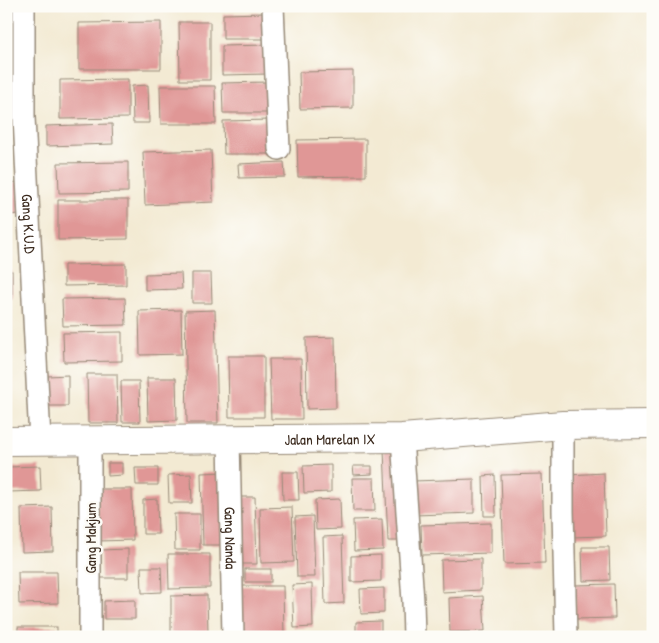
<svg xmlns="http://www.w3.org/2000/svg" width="659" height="643" font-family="'Patrick Hand',sans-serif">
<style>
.building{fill:#e09796}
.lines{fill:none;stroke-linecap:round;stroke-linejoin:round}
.minor-casing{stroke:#978a78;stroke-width:24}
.secondary-casing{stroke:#978a78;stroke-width:30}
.minor{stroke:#fff;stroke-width:21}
.secondary{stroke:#fff;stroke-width:28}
.labels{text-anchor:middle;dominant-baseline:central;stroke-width:5;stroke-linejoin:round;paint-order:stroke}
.street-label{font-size:15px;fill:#3b2a1e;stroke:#fdfcf7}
</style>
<rect width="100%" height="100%" fill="#fdfcf7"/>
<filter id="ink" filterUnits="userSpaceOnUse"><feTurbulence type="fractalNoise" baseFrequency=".02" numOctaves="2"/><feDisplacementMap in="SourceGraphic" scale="10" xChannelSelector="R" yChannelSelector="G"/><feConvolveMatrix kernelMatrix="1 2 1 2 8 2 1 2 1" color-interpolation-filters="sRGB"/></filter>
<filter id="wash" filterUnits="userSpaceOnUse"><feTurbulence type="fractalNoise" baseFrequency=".0096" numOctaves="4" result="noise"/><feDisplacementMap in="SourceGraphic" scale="20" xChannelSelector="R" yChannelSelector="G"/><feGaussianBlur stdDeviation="1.12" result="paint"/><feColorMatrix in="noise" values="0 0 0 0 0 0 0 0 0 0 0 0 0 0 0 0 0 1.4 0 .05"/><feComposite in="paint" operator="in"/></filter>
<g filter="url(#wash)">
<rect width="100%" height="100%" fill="#f3ead3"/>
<g id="blocks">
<g class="building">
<path d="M265,13V39H223V14Z"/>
<path d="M161,22V69H79V23Z"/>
<path d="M179,22H210V80H180Z"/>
<path d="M268,45L269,74L222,75V46Z"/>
<path d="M353,71V108L300,109L299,72Z"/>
<path d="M128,79V118L60,119V80Z"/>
<path d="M268,82L269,113H223L222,83Z"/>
<path d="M148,85L149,123H133L132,86Z"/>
<path d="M160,86H215L216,124H161Z"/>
<path d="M271,120L272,154H224L223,121Z"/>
<path d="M112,124L113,144L46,146V126Z"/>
<path d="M366,139V176L298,177L297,140Z"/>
<path d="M211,150L213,202L145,205L143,152Z"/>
<path d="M128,162V192L59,193L58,163Z"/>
<path d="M284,162L285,177L239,178L238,164Z"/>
<path d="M19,182L20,214L6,215V183Z"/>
<path d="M58,200H128V239L58,240Z"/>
<path d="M126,264V285L64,286V265Z"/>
<rect x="6" y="271" width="6" height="28"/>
<path d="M181,273L182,289L145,290V274Z"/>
<path d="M192,273H211L212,303H192Z"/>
<path d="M125,298L126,325L63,326L62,299Z"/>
<path d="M181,310L182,354L140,355L139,311Z"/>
<path d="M215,310L218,423H187L185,311Z"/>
<path d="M122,332V361L64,362L63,333Z"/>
<path d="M335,337L336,408L307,409L306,338Z"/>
<path d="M228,356H264V417H229Z"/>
<path d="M269,359H301L302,419H271Z"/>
<path d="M87,374H117L118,423H88Z"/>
<path d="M68,375V406H48V376Z"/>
<path d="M147,378H176L177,420L148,421Z"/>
<path d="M121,381H139L140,422H122Z"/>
<path d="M400,449L405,541H388L384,450Z"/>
<path d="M108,463H122V475L108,476Z"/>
<path d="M331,465V492L304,493L303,466Z"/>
<path d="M40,466L41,491L8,492V467Z"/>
<path d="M353,466H372V474L354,475Z"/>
<path d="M135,468H158V485H136Z"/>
<path d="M226,472L228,545H203L201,473Z"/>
<path d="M282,472H298L299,500H283Z"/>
<path d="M604,473L606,536L570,537L568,475Z"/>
<path d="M191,474L192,503H169L168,475Z"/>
<path d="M542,474L545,563L504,564L501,475Z"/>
<path d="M495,475L496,516H484L483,476Z"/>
<path d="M352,478H374L375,511H353Z"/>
<path d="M474,479V513L414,515L413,481Z"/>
<path d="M97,489H132L133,540L98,541Z"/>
<path d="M237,497H255L257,564H239Z"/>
<path d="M157,499L158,534H143V500Z"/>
<path d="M340,499L341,529L316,530L315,500Z"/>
<path d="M52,507L53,551L22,552L21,508Z"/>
<path d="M292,507L294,562L261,563L260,508Z"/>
<path d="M174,514H200V550H175Z"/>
<path d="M313,516L315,577H297L295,517Z"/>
<path d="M382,519L383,550L354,551L353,520Z"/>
<path d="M491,523V553L422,555L421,525Z"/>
<path d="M342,536L344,603L325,604L323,537Z"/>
<path d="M582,547H609L610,580L583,581Z"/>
<path d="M128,549V578H101L100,550Z"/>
<path d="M168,554H210V588L169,589Z"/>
<path d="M381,555V581L351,582V556Z"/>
<path d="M481,559V590L442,592L441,560Z"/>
<path d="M141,567H161L162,592L142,593Z"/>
<rect x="245" y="569" width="26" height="13"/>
<path d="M18,572H57L58,603L19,604Z"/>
<path d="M312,584L313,627L294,628L292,585Z"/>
<path d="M614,584L615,618L575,619V585Z"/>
<path d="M238,586H283L284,637H239Z"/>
<path d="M384,588V613L361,614L360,589Z"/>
<path d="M207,595L208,633L171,634V596Z"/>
<path d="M483,596L485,631L450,632L449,598Z"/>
<path d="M135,600V619H104V601Z"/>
<path d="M381,621V637H356V622Z"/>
<rect x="18" y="627" width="39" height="10"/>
</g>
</g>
</g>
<g filter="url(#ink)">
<use href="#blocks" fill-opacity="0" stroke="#978a78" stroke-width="1"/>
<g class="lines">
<defs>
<g id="minor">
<path id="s1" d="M24,6V117L40,440"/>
<path d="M273,6L279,149"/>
<path d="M563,425V511L566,637"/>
<path id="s2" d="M229,438L233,637"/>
<path d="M402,438L413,601L414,637"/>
<path d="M90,637V440"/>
</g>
<g id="secondary">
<path id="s3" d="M6,441L402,438L563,425L653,424"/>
</g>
</defs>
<use href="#minor" class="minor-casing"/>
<use href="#secondary" class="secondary-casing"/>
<use href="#minor" class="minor"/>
<use href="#secondary" class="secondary"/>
</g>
</g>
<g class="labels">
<g class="street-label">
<text stroke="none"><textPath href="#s1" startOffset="218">Gang K.U.D</textPath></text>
<text stroke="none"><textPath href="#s3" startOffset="324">Jalan Marelan IX</textPath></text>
<text transform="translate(90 538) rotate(-90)">Gang Makjum</text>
<text stroke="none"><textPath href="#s2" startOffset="100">Gang Nanda</textPath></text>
</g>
</g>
<rect width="659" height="643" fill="none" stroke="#fdfcf7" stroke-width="25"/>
</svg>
